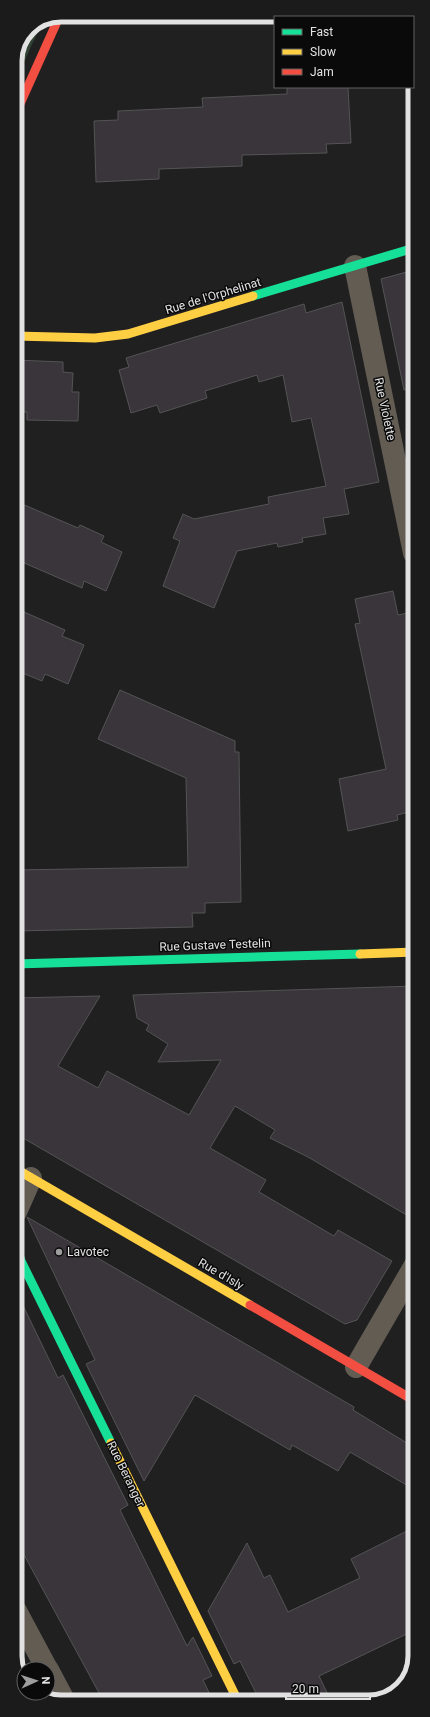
<svg xmlns="http://www.w3.org/2000/svg" width="430" height="1717" font-family="Roboto,sans-serif">
<style>
.green{fill:#314334}
.building{fill:#39353b;stroke:#545454}
.lines{fill:none;stroke-linecap:round;stroke-linejoin:round}
.street{stroke:#625c53;stroke-width:22}
.fast{stroke:#16e098;stroke-width:9}
.slow{stroke:#ffcf43;stroke-width:9}
.jam{stroke:#f24e42;stroke-width:9}
.poi-dot{fill:#9f9e9f;stroke:#0a0a0a;stroke-width:1.5}
.labels{text-anchor:middle;dominant-baseline:central;stroke-width:3;stroke-linejoin:round;paint-order:stroke}
.street-label{font-size:12px;fill:#e3e2e3;stroke:#0a0a0a}
.poi-label{font-size:12px;fill:#e3e2e3;stroke:#0a0a0a;text-anchor:start}
.rim{fill:none;stroke:#e3e2e3;stroke-width:5}
</style>
<rect width="100%" height="100%" fill="#212021"/>
<path class="green" d="M43,22L32,44L15,84V60L29,28Z"/>
<g class="building">
<path d="M287,87H348L351,143L326,144L327,153L242,155V166L159,169V179L96,182L94,121L118,120V111L203,107L202,98L287,94Z"/>
<path d="M414,270V388L404,390L381,279Z"/>
<path d="M342,302L379,482L344,489L349,514L323,518L326,534L302,538L303,542L278,547L277,543L237,551L214,608L163,586L180,541L173,538L183,514L194,519L269,504L268,497L326,486L311,418L292,422L283,375L259,382L257,375L205,391L207,398L160,413L157,405L131,413L119,370L129,367L126,358L304,304L306,313Z"/>
<path d="M15,360L63,362V372L73,373L72,392H79L78,421L27,420V412H15Z"/>
<path d="M15,501L78,528L80,525L104,536L101,542L122,552L106,591L84,581L82,588L15,559Z"/>
<path d="M393,591L398,615L408,613L414,644L415,803L409,812L397,815L398,820L348,831L339,779L386,769L355,624L360,623L355,599Z"/>
<path d="M15,608L65,630L62,636L84,645L68,684L45,674L42,681L15,670Z"/>
<path d="M120,690L235,741V752H239L241,902L205,903V913H192L193,927L15,931V870L188,867L186,778L98,739Z"/>
<path d="M415,986V1220L308,1157L270,1138L275,1130L235,1106L210,1148L266,1180L259,1192L334,1236L338,1230L392,1261L357,1320L345,1324L16,1134L15,998L100,996L58,1066L98,1088L107,1071L189,1115L221,1060L158,1062L168,1044L146,1030L149,1025L137,1018L133,995Z"/>
<path d="M27,1217L354,1407L353,1410L415,1448V1490L350,1452L338,1471L292,1445L290,1450L195,1395L144,1481L86,1364L95,1360Z"/>
<path d="M16,1291L58,1378L63,1375L128,1505L120,1510L187,1646L193,1637L212,1676L203,1680L213,1701L104,1702L16,1540Z"/>
<path d="M415,1527V1630L319,1676L331,1701H260L240,1661L234,1664L208,1611L247,1543L264,1578L270,1575L288,1612L360,1578L351,1559Z"/>
</g>
<g class="lines">
<g class="street">
<path d="M355,266L414,553"/>
<path d="M16,1212L31,1178"/>
<path d="M356,1367L415,1265"/>
<path d="M16,1611L47,1669"/>
<path d="M48,1670L65,1702"/>
</g>
<g class="fast">
<path d="M253,296L414,248"/>
<path d="M15,964L360,954"/>
<path d="M16,1246L21,1261L111,1443"/>
</g>
<g class="slow">
<path d="M15,336L95,338L128,334L253,296"/>
<path d="M360,954L415,952"/>
<path d="M16,1169L250,1305"/>
<path d="M111,1443L238,1701"/>
</g>
<g class="jam">
<path d="M15,115L60,15"/>
<path d="M250,1305L415,1401"/>
</g>
</g>
<circle class="poi-dot" cx="59" cy="1252" r="4"/>
<g class="labels">
<g class="street-label">
<text transform="translate(213 296) rotate(-17)">Rue de l'Orphelinat</text>
<text transform="translate(385 409) rotate(78)">Rue Violette</text>
<text transform="translate(215 945) rotate(-2)">Rue Gustave Testelin</text>
<text transform="translate(221 1274) rotate(30)">Rue d'Isly</text>
<text transform="translate(126 1474) rotate(64)">Rue Beranger</text>
</g>
<g class="poi-label">
<text x="67" y="1252">Lavotec</text>
</g>
</g>
<path d="M0 0H430V1717H0ZM61 22H369A39 39 0 0 1 408 61V1656A39 39 0 0 1 369 1695H61A39 39 0 0 1 22 1656V61A39 39 0 0 1 61 22Z" fill="#1b1b1b" fill-rule="evenodd"/>
<path class="rim" d="M61 22H369A39 39 0 0 1 408 61V1656A39 39 0 0 1 369 1695H61A39 39 0 0 1 22 1656V61A39 39 0 0 1 61 22Z"/>
<rect x="274" y="16" width="140" height="72" fill="#0a0a0a" stroke="#616061"/>
<rect x="282" y="29" width="20" height="6" fill="#16e098" stroke="#616061"/>
<text x="310" y="36" font-size="12" fill="#e3e2e3">Fast</text>
<rect x="282" y="49" width="20" height="6" fill="#ffcf43" stroke="#616061"/>
<text x="310" y="56" font-size="12" fill="#e3e2e3">Slow</text>
<rect x="282" y="69" width="20" height="6" fill="#f24e42" stroke="#616061"/>
<text x="310" y="76" font-size="12" fill="#e3e2e3">Jam</text>
<g transform="translate(36 1681) rotate(87)"><circle r="19" fill="#0a0a0a" stroke="#616061"/>
<path d="M0-3L7 15L0 10L-7 15Z" fill="#9f9e9f"/>
<text y="-6" font-size="11" font-weight="bold" text-anchor="middle" fill="#e3e2e3">N</text>
</g>
<path d="M286 1693v6h84v-6" fill="none" stroke="#e3e2e3" stroke-width="2"/>
<text x="292" y="1693" font-size="12" fill="#e3e2e3" stroke="#0a0a0a" stroke-width="3" paint-order="stroke">20 m</text>
</svg>
